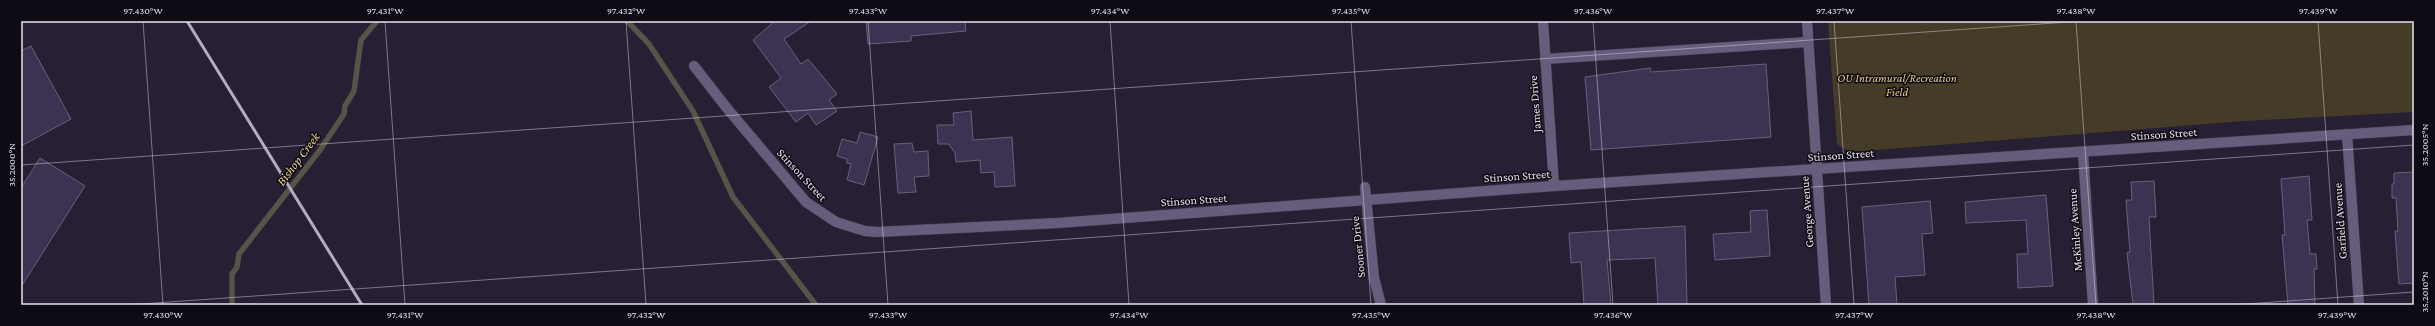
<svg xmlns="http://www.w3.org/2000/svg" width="2435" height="326" font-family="'Crimson Pro',serif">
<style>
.green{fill:#443c27}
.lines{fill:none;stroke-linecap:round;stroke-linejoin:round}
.stream{stroke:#595248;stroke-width:5.5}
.building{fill:#3d3251;stroke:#696179}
.minor-casing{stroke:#423b4e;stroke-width:11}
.minor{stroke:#675c7c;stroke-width:10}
.rail{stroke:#b2adbc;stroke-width:3}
.ticks{fill:none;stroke:#e5e1ef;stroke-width:1;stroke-opacity:0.45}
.labels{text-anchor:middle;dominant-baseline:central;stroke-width:3;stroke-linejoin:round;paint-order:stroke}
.park-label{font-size:12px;font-style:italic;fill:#e0ca89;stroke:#0f0b14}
.street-label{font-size:12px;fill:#e5e1ef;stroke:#0f0b14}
.water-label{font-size:13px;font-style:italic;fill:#e9d392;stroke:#0f0b14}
.neatline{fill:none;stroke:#e5e1ef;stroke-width:1.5}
.ticks-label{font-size:10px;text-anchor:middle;fill:#e5e1ef}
</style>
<rect width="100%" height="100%" fill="#272034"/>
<path class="green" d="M1828,21H2414V112L2244,121L1850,152L1837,144Z"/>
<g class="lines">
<g class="stream">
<path d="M627,21L649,44L693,111L733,197L816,305"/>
<path d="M232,305V274L237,267L239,254L320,150L344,114L345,106L354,91L361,40L377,21"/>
</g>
</g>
<g class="building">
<path d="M775,21H811L784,39L801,64L808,59L837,94L829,100L837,111L816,125L808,113L796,122L769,87L781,78L753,40Z"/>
<path d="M866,21H965L966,31L911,36V41L868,44Z"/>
<path d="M31,46L71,119L21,146V51Z"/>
<path d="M1766,64L1771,137L1591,150L1585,77L1650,68L1651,72Z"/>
<path d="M971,111L973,140L1012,137L1015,186L995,187L994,172L981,173L980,160L956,162L955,153L949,144H938L937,125H954L953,113Z"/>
<path d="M860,132L878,137L864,185L847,180L851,164L847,163V159L837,156L842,139L857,143Z"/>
<path d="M912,143L914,152L928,151L929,176L914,177L916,192L898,193L894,144Z"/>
<path d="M40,158L85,186L21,287V188Z"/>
<path d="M2414,172V283L2399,284L2395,231H2398L2396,198H2392V184H2394V173Z"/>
<path d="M2309,176L2312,220H2307L2310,254H2316L2317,269H2314L2315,305H2288L2282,235H2285L2281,179Z"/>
<path d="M2154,181L2156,217H2149L2154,305H2133L2127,253L2130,252L2126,200H2132L2131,182Z"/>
<path d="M2046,195L2053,286L2018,288L2017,254H2028L2026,220L1966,223L1965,202Z"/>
<path d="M1930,201L1933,233L1922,234L1925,275L1895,277L1897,305H1869L1862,207Z"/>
<path d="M1767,210L1770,256L1715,260L1713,234L1751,232L1750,211Z"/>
<path d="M1685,226L1687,305H1658L1655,258L1607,260L1611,305H1584L1581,262L1571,263L1569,233Z"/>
</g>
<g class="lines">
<defs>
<g id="minor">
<path d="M1543,21L1554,186"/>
<path d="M1807,21L1826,305"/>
<path d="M1545,59L1808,42"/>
<path d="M694,66L726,107L806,202L836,222L865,231L877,232L1058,223L1554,186L2414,130"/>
<path d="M2347,134L2359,305"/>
<path d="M2083,153L2093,305"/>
<path d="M1365,187L1374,278L1381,305"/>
</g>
</defs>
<use href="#minor" class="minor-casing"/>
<use href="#minor" class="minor"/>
<path class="rail" d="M187,21L362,305"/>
</g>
<path class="ticks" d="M143,21L163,305M385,21L405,305M626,21L646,305M868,21L888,305M1110,21L1129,305M1351,21L1371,305M1593,21L1613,305M1834,21L1854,305M2076,21L2096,305M2318,21L2338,305M21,165L2083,21M126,305L2414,145M2231,305L2414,292"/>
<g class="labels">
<g class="park-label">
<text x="1897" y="78">OU Intramural/Recreation<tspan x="1897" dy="14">Field</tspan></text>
</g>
<g class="street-label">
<text transform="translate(1535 104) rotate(-94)">James Drive</text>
<text transform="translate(2164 134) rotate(-4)">Stinson Street</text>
<text transform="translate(1841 155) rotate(-4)">Stinson Street</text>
<text transform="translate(802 175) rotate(47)">Stinson Street</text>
<text transform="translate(1517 176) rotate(-4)">Stinson Street</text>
<text transform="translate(1194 200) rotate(-4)">Stinson Street</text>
<text transform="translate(1807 212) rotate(-94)">George Avenue</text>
<text transform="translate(2340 221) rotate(-94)">Garfield Avenue</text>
<text transform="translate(2075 230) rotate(-94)">McKinley Avenue</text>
<text transform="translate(1358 247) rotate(-96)">Sooner Drive</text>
</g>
<g class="water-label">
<text transform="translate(298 159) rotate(-53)">Bishop Creek</text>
</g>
</g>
<rect width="2435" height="326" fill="none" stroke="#0f0b14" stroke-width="44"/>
<rect x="22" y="22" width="2391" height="282" class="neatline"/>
<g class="ticks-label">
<text x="143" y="14">97.430°W</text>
<text x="385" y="14">97.431°W</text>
<text x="626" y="14">97.432°W</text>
<text x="868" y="14">97.433°W</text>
<text x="1110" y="14">97.434°W</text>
<text x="1351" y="14">97.435°W</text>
<text x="1593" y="14">97.436°W</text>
<text x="1835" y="14">97.437°W</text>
<text x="2076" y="14">97.438°W</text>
<text x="2318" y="14">97.439°W</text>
<text transform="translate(2424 145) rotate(-90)" y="4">35.2005°N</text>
<text transform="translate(11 165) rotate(-90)" y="4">35.2000°N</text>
<text transform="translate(2424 292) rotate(-90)" y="4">35.2010°N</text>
<text x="163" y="318">97.430°W</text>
<text x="405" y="318">97.431°W</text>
<text x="646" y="318">97.432°W</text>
<text x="888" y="318">97.433°W</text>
<text x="1129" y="318">97.434°W</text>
<text x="1371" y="318">97.435°W</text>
<text x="1613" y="318">97.436°W</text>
<text x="1854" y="318">97.437°W</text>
<text x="2096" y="318">97.438°W</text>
<text x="2337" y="318">97.439°W</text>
</g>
</svg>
